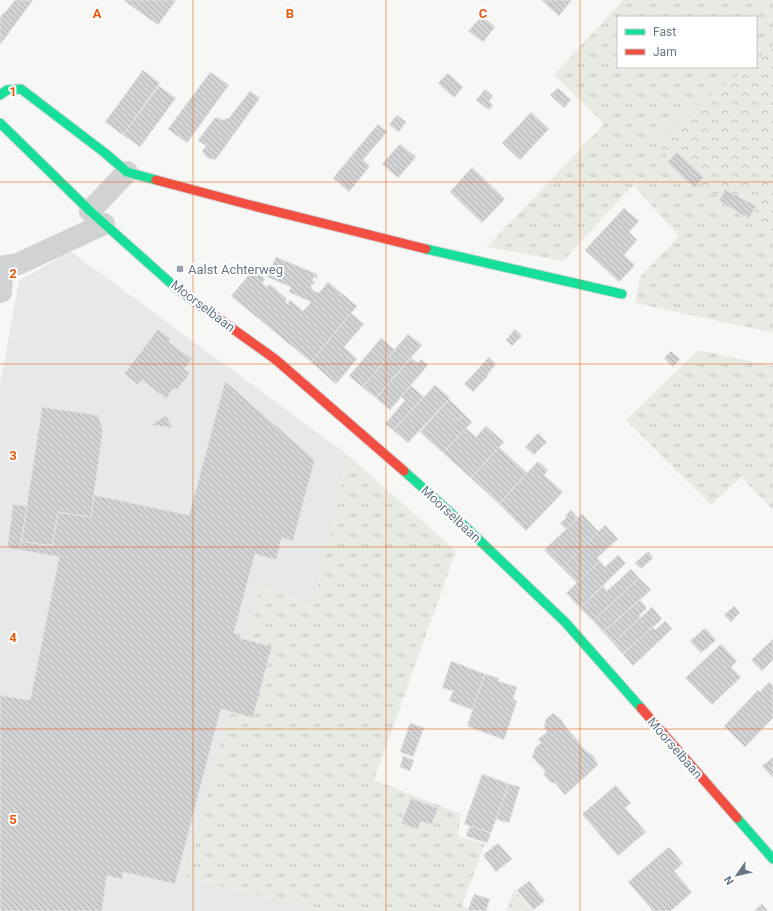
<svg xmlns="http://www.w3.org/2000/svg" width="773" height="911" font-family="Roboto,sans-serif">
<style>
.built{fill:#e7e9e9}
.grass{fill:url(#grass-tufts)}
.forest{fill:url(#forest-crowns)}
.building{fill:url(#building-back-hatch);stroke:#e6e6e6}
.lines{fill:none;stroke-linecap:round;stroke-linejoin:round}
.fast-casing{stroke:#d2d4d6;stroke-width:11}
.jam-casing{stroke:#d2d4d6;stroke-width:11}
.street{stroke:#d1d2d3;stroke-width:22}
.fast{stroke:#16e098;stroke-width:9}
.jam{stroke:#f24e42;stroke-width:9}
.grid{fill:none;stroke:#e8590c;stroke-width:1;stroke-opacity:0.55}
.poi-dot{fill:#99a4ae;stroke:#fff;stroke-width:1.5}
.labels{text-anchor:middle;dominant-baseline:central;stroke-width:4;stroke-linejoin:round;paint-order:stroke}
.poi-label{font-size:13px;fill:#667888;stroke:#fff;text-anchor:start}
.street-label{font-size:13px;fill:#667888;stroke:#fff}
.grid-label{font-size:13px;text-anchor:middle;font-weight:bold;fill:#e8590c;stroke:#fff;stroke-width:4;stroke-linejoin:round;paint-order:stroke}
</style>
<defs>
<pattern id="grass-tufts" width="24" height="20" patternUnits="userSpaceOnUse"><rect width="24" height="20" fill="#e7ebe4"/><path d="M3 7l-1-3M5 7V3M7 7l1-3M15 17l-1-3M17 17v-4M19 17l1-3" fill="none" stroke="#bfc3bf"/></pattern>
<pattern id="forest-crowns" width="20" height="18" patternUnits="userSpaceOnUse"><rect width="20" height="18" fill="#e7ebe4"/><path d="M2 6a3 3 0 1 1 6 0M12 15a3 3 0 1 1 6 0" fill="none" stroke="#bfc3bf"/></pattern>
<pattern id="building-back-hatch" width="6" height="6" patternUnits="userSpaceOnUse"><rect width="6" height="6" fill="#d2d3d4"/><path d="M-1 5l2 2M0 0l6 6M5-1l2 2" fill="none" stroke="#aeb0b2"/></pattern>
</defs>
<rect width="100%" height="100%" fill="#f7f7f6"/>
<path class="built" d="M70,251L348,455L313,606L261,586L186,878L329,911H0V385L19,281Z"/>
<g class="grass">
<path d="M623,0H773V46L756,61V17H618V67H748L679,121L723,200L773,231V333L635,303L640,277L679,236L633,185L563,261L487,247L604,124L554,75Z"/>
<path d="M698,350L773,366V510L741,477L711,505L626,420Z"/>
<path d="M348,455L456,551L374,780L461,814L458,836L485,844L462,906L474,911H329L186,878L261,586L313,606Z"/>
<path d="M514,889L532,911H507Z"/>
</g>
<path class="forest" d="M773,46V231L723,200L671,161L655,142L678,121L748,67H756V61Z"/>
<g class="building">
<path d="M15,0H33L0,45V18L3,13L4,14Z"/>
<path d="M123,0H176L158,25Z"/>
<path d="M541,0H572L559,16Z"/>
<path d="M482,16L495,27L483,42L468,31Z"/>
<path d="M143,70L160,83L123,135L105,122Z"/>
<path d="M210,72L229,85L187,143L168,129Z"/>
<path d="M448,73L463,87L454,98L438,83Z"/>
<path d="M159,86L176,98L140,147L123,135Z"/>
<path d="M558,88L571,100L564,108L550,95Z"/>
<path d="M485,89L493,96L489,101L493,105L489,110L476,100Z"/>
<path d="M250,91L260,98L219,155L215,160L213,159H210L205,156L204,153L202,151L206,146L198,140L215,118H219L222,120L229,118Z"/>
<path d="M531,112L549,129L520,160L502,143Z"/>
<path d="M397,115L406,122L399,132L389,125Z"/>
<path d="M378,124L387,132L363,160L370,166L349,192L333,178Z"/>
<path d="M400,144L416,157L398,178L382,164Z"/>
<path d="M677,152L704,177L694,188L667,162Z"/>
<path d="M472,167L505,199L482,223L450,192Z"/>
<path d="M725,189L756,206L749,219L719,201Z"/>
<path d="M624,208L639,221L629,232L637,240L624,255L635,265L619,282L585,250Z"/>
<path d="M276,257L317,274V279L314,277L312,281H315L313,285L312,284L311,288L314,291L319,293L328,282L357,306L311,362L231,296L254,269L265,279L262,283L267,287L270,284L287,299L285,302L287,304L290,300L303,311L311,302L289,292L291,287L267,277Z"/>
<path d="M351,313L364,324L344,347L357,359L336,384L311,362Z"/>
<path d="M158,329L171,339L169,342L192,359L184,369L190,373L177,390L174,388L166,399L142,380L138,385L124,374Z"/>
<path d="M515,329L522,336L512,346L506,340Z"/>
<path d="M408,334L422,345L376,398L362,387Z"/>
<path d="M381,338L395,350L362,387L349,376Z"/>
<path d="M671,351L680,359L673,367L664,358Z"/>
<path d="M489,357L496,364L487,375L488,376L473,392L464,384Z"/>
<path d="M411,358L418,363L421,359L428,365L390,410L376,398Z"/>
<path d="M225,381L315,460L293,541L282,538L276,560L255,554L234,633L241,635L240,638L272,646L253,718L221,709L175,884L123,872L122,879L107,876L102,911H0V695L30,700L59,557L20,550L21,541L52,546L58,512L91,517L94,495L189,515Z"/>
<path d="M435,385L450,398L408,443L393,430Z"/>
<path d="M411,386L424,397L393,430L385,424L405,400L401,396Z"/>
<path d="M449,399L464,414L458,421L443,406Z"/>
<path d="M443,406L458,421L464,414L472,422L443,453L420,432Z"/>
<path d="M42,407L98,415L103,430L91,517L58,512L52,546L21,541Z"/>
<path d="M166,415L173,428L151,425Z"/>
<path d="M486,426L504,442L471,478L443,453L466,428L476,437Z"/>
<path d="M538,433L547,442L534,455L525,447Z"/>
<path d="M499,447L527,473L499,504L471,478Z"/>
<path d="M538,461L548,470L544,475L563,492L526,531L499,504Z"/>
<path d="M13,504L27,506L20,550L7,548Z"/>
<path d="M571,510L578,518L566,529L560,523L566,518L565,516Z"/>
<path d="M582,514L599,532L562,568L544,550Z"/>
<path d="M605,525L618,539L597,558L600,561L577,583L562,568Z"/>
<path d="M648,551L653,558L641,569L635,563Z"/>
<path d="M618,555L626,563L580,608L566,593L600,561L605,567Z"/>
<path d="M631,569L639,578L593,621L580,608L603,586L607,591Z"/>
<path d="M639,578L651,590L603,632L593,621Z"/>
<path d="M640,600L647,608L639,616L640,618L613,643L603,632Z"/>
<path d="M734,606L740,613L731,622L724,615Z"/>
<path d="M652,607L662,619L623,654L613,643Z"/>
<path d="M665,621L672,629L633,666L623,654L652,627L655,630Z"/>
<path d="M705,628L716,640L701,653L690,641Z"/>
<path d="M773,639V660L762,671L751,660Z"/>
<path d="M721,644L737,661L731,667L741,677L712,705L685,678Z"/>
<path d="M451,661L485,674L473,710L449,701L453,691L442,688Z"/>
<path d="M485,674L499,678L498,681L517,687L513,699L517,701L504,740L467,726Z"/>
<path d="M769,682L773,685V718L745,747L724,726L758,690L760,692Z"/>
<path d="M553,713L562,720L565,726L580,743H579L586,751L593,755L598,765L565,795L555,783H551L544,775L545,771L532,757L535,748L541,743L538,739L547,732L544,727L546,719Z"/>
<path d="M410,723L424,728L413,757L400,752Z"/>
<path d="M403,756L414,760L410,771L400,767Z"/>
<path d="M773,757V778L762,766Z"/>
<path d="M482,774L509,784L491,833L464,824Z"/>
<path d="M509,784L520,787L509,823L496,819Z"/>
<path d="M616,785L631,803L625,808L646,832L618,856L582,814Z"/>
<path d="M411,798L438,808L432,825L421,821L418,830L401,823Z"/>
<path d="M470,826L491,833L487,843L466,836Z"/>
<path d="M498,843L512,859L496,872L483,855Z"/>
<path d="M669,847L683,863L674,871L692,892L671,911H653L628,882Z"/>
<path d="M529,881L545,901L533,910L517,890Z"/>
<path d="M474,894L490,899L486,911L468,910Z"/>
<path d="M762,904L768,911H754Z"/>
</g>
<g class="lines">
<defs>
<g id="fast">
<path d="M0,95L7,90L21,89L105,153L127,172L156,180"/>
<path d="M0,123L90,211L175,287L194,301"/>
<path d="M426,249L622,294"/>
<path d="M404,471L453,515L565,622L641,708"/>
<path d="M737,818L773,859"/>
</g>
<g id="jam">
<path d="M156,180L250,205L426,249"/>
<path d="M194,301L275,359L404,471"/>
<path d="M641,708L737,818"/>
</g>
</defs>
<use href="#fast" class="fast-casing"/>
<use href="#jam" class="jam-casing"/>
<g class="street">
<path d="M90,211L127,172"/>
<path d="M0,267L18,264L104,224"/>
<path d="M0,268L2,276L1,292"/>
</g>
<use href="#fast" class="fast"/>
<use href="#jam" class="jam"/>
</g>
<path class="grid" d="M193,0V911M386,0V911M580,0V911M0,182H773M0,364H773M0,547H773M0,729H773"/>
<rect class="poi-dot" x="176" y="265" width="8" height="8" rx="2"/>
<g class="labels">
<g class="poi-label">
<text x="188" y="269">Aalst Achterweg</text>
</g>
<g class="street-label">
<text transform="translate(203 306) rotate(37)">Moorselbaan</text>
<text transform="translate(451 514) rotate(43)">Moorselbaan</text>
<text transform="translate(675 748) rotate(49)">Moorselbaan</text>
</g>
</g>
<g class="grid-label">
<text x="97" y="18">A</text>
<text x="290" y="18">B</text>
<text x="483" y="18">C</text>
<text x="13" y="96">1</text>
<text x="13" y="278">2</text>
<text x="13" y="460">3</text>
<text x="13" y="642">4</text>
<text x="13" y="824">5</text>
</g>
<rect x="617" y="16" width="140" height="52" fill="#ffffff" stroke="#c2c9cf"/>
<rect x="625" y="29" width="20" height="6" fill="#16e098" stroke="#c2c9cf"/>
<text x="653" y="36" font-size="12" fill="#667888">Fast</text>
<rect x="625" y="49" width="20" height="6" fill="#f24e42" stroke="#c2c9cf"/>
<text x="653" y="56" font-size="12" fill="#667888">Jam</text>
<g transform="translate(737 875) rotate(236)" stroke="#ffffff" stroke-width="3" paint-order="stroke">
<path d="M0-3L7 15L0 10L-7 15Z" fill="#667888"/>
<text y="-6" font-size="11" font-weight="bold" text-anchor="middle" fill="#667888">N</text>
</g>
</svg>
